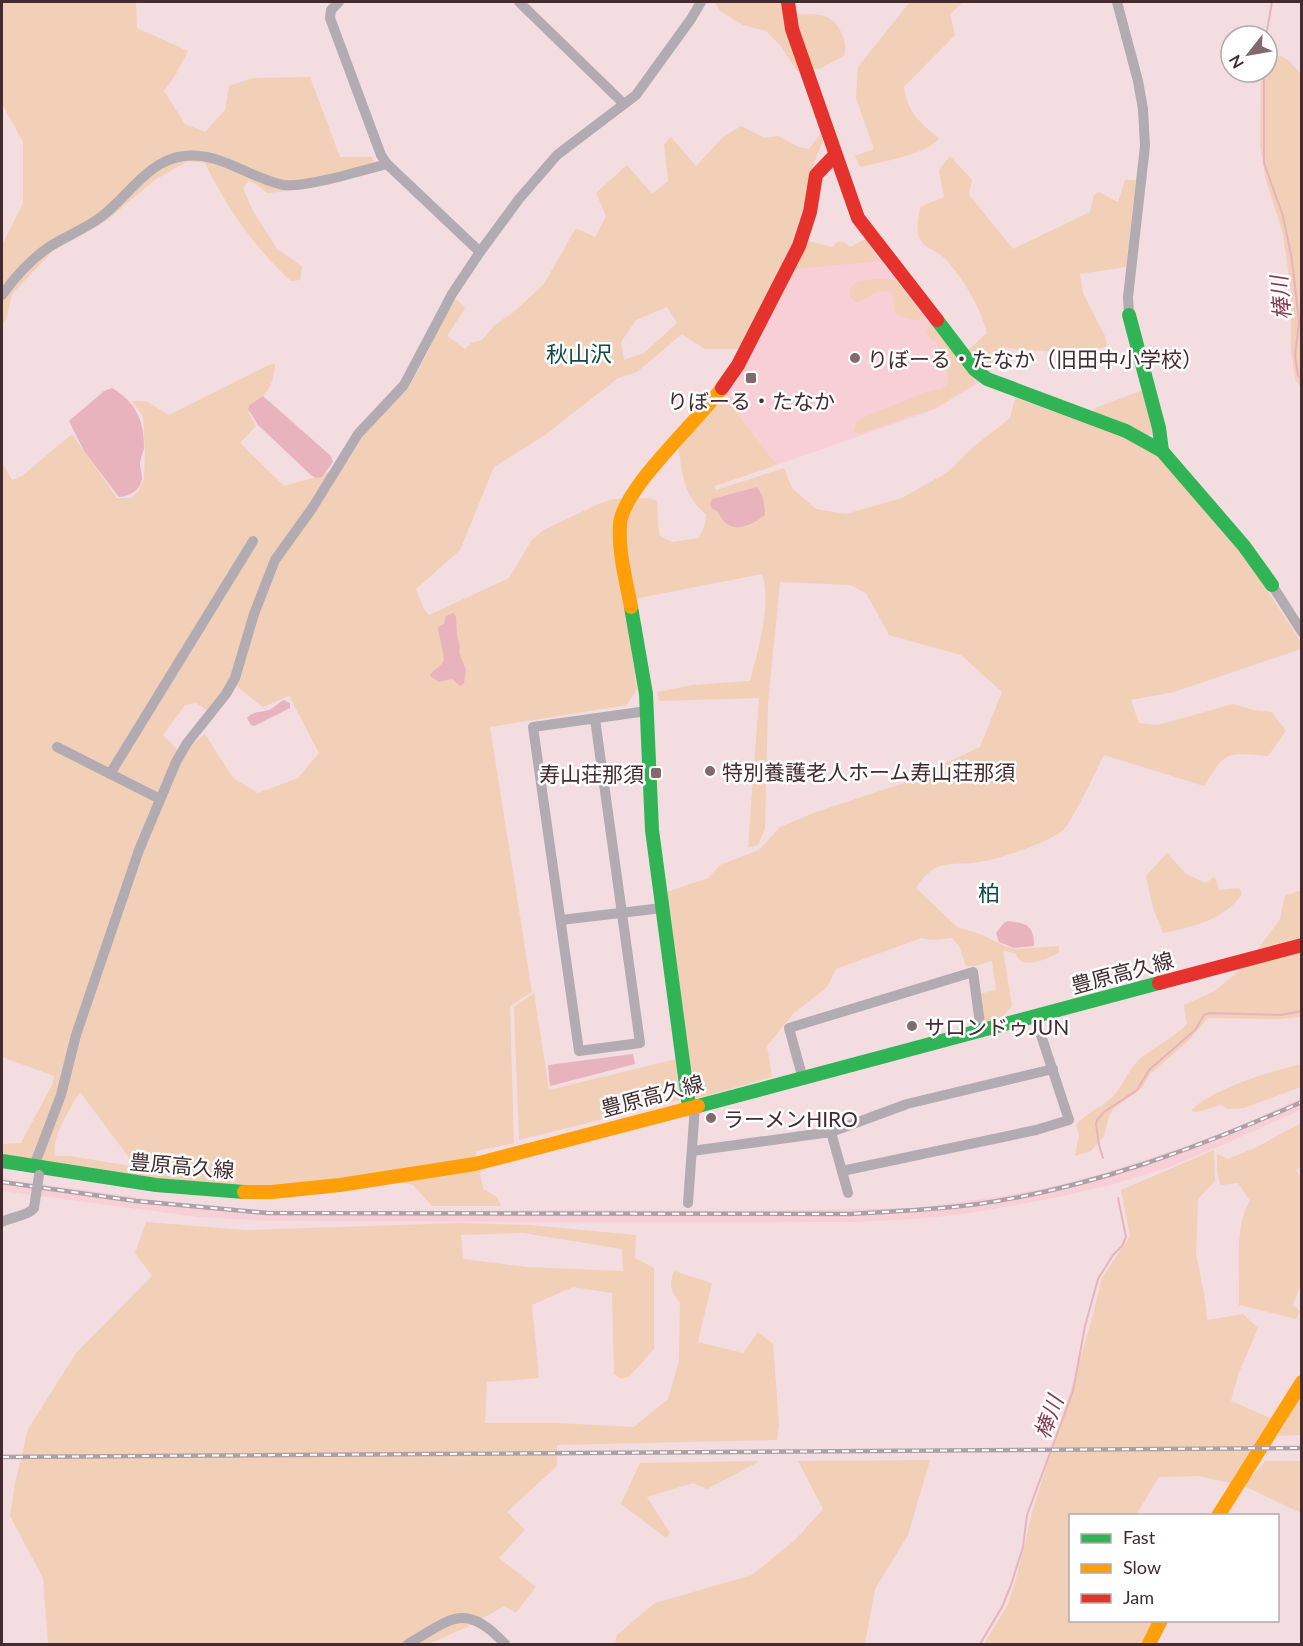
<svg xmlns="http://www.w3.org/2000/svg" width="1303" height="1646" font-family="Lato,'Noto Sans JP',sans-serif">
<style>
.built{fill:#f8cfd7}
.green{fill:#f2cfb7;fill-rule:evenodd}
.water{fill:#e8b3bd}
.lines{fill:none;stroke-linecap:round;stroke-linejoin:round}
.stream{stroke:#e8b3bd;stroke-width:2}
.street{stroke:#b2abb2;stroke-width:10}
.fast{stroke:#30b455;stroke-width:14}
.slow{stroke:#ff9f0a;stroke-width:14}
.jam{stroke:#e5322d;stroke-width:14}
.rail-casing{stroke:#aca1a6;stroke-width:4.5}
.rail{stroke:#fff;stroke-width:2;stroke-dasharray:7;stroke-linecap:butt}
.street-bridge{stroke:#b2abb2;stroke-width:10}
.poi-dot{fill:#81696e;stroke:#fff;stroke-width:2}
.labels{text-anchor:middle;dominant-baseline:central;stroke-width:5;stroke-linejoin:round;paint-order:stroke}
.poi-label{font-size:21px;fill:#432b30;stroke:#fff;text-anchor:start}
.street-label{font-size:21px;fill:#432b30;stroke:#fff}
.water-label{font-size:22px;font-style:italic;fill:#89394d;stroke:#fff}
.neighbourhood-label{font-size:22px;fill:#0d4b46;stroke:#fff}
</style>
<rect width="100%" height="100%" fill="#f3dde1"/>
<g class="built">
<path d="M881,256L884,264L980,380L979,383L936,409L777,465L724,396L742,370L796,265Z"/>
<path d="M1301,1098V1110L1227,1143L1170,1167L1107,1186L1049,1199L965,1214L914,1219L857,1222H577L273,1221L198,1217L2,1191V1179L155,1200L247,1209L314,1212L577,1210L737,1211L914,1208L996,1197L1047,1188L1104,1173L1223,1134Z"/>
</g>
<g class="green">
<path d="M2,2H136L137,28L188,51L176,74L164,91L185,124L205,132L225,110L229,86L253,78L310,77L340,157H372L374,162L295,190L268,193L249,180L243,188L252,209L277,249L302,266L300,280L291,281C254,247 227,208 205,163L188,161L155,180L106,221L53,251L12,294L6,320L2,325V245L23,203V142L2,104Z"/>
<path d="M715,2H783L794,15C813,13 832,12 841,32C845,40 846,45 845,55L819,69L797,71L781,46L766,31L743,25L720,11Z"/>
<path d="M910,2H963L950,14L955,35L904,87C907,112 921,124 939,138C927,155 880,162 860,167L855,156L874,149L856,98L858,67Z"/>
<path d="M1281,56L1288,60L1301,74V388L1295,379L1291,350V290L1283,234L1266,180L1260,144L1261,72H1267V58Z"/>
<path d="M741,126L765,138L778,136L799,147L809,149L821,133L823,141L810,173L805,209L794,243L739,349H705L682,334L637,372L618,378L545,435L494,467L460,550L416,589L424,609L429,615L509,578L531,541L542,531L596,505L613,499L649,498L657,501L659,535L672,542L699,538L705,524L706,514C683,496 683,474 678,447L724,396L777,465L715,486L716,490L784,468L792,488L816,509L846,514L902,498L948,472L972,448L1010,418L1015,398L1129,438L1162,458L1208,511L1252,567L1301,642V649L1174,692L1131,700L1139,723L1158,725L1233,704L1253,710L1272,712L1286,731L1268,756C1226,753 1227,749 1204,786L1104,755C1097,768 1071,825 1062,831C1046,843 1004,857 985,861C954,868 938,854 916,888L957,927L980,934L1005,946L1015,949L1059,946V953C1047,958 1022,972 1016,954L1003,950L1012,1006L998,1021L985,1025L979,994L996,990L992,961L975,966H966L959,946L952,938L932,940L921,938L836,969L827,987L794,1013L767,1046L772,1077L694,1099L664,893L708,878L720,865L759,850L780,827L816,812L904,783L980,747L1002,692L961,655L889,635L866,593L850,585L780,582L768,703L765,828L758,845L748,848L759,698L659,701L657,692L692,685L750,681C758,651 772,603 762,574L624,601L637,689L627,705L490,727L532,992L510,1006L514,1143L476,1151L483,1189L497,1197L501,1206H432L413,1185L372,1176L252,1188L182,1184L2,1156V1144L21,1143L53,1083L54,1076L2,1057V462L12,480L22,476L72,434L117,498H131L138,492L144,479L145,454L143,416L132,401H146L169,415L269,365L275,364C275,386 263,398 248,412L256,426L240,443L284,486L320,476L346,462L368,428L408,389L429,350L437,329L456,299L465,308L447,336L465,349L471,343L482,340L495,325L515,311L544,284L576,228L595,237L606,216L596,193L627,165L652,194L668,181L664,144L671,137L696,166L723,137ZM667,307L677,323L644,353L624,360L621,342L636,320ZM757,487L761,491L765,506L722,518L712,499ZM230,681L263,707L289,696L319,753L298,778L258,793L233,778L205,734L192,744L177,749L163,735L185,705L196,703L208,711ZM80,1092L136,1167L70,1156H55C50,1139 71,1107 80,1092Z"/>
<path d="M950,156L972,180L969,195L1013,249L1090,212L1094,195L1099,192L1118,202L1125,180H1136L1126,267L1080,274L1083,293L1105,336L1107,346L1085,354L1005,348L990,373L979,369L966,352L987,333C981,308 961,274 942,256C935,250 925,249 920,239C915,230 919,217 920,207L944,197L939,170Z"/>
<path d="M866,239L879,261L796,269L808,241L833,247L837,242H844L850,247Z"/>
<path d="M875,279H891L897,282L925,317L920,321L900,316L894,311L893,293C871,286 871,301 855,302L850,297V288L856,282Z"/>
<path d="M934,324L974,380V384L935,408L859,434L853,431L856,422L864,417L932,390H940L948,383C948,372 942,350 936,341L931,339L927,333L928,328Z"/>
<path d="M1143,390L1153,431L1152,435H1146L1092,413L1095,408Z"/>
<path d="M1167,853L1185,873L1205,883L1215,877L1219,890L1239,888L1242,894C1224,920 1193,927 1163,933L1153,908L1146,876Z"/>
<path d="M1301,890V937L1258,949L1280,919L1285,896Z"/>
<path d="M1301,951V1017L1279,1019L1208,1018L1188,1041L1150,1074L1141,1089L1113,1109L1109,1116L1104,1136L1091,1151L1075,1156L1079,1135L1076,1125C1088,1111 1098,1110 1110,1099C1122,1089 1130,1066 1141,1058C1156,1046 1173,1038 1187,1024L1184,1005L1215,991L1246,965Z"/>
<path d="M534,993L549,1090L676,1059L679,1100L519,1140L514,1007Z"/>
<path d="M1301,1064V1087L1244,1108L1229,1109L1221,1105L1197,1112L1191,1111C1210,1089 1273,1071 1301,1064Z"/>
<path d="M1301,1123V1166L1296,1170L1302,1179L1301,1283L1293,1305L1300,1311L1296,1319L1239,1305C1240,1275 1234,1225 1250,1201L1238,1183L1220,1185L1217,1171V1154L1228,1159L1255,1148Z"/>
<path d="M1214,1150L1215,1181L1198,1199L1196,1253L1205,1299L1207,1320L1243,1314L1258,1328L1238,1375L1231,1401L1275,1420L1246,1483L1265,1461H1301V1513L1244,1486L1198,1476L1159,1477L1136,1515L1070,1516V1620L1156,1621L1143,1644H984L1007,1606L1015,1583L1032,1513L1048,1461L1057,1436L1090,1326L1102,1278L1130,1236L1121,1190Z"/>
<path d="M146,1222L247,1230L460,1223L529,1225L636,1235L635,1258L654,1268V1349L630,1376L621,1379L614,1374L612,1293L573,1287L532,1305L539,1378L487,1382L485,1423H557L634,1427L668,1399L679,1361L680,1302C670,1292 669,1284 674,1271L712,1283L698,1342L743,1353L758,1332L773,1344L779,1425L777,1440L557,1445V1466L507,1512L525,1530L499,1558L536,1587L516,1613L504,1606L473,1624L429,1644H48L43,1578L10,1516L15,1483L28,1429L76,1353L152,1276L135,1253ZM523,1233L622,1249L623,1271L527,1267L463,1259L461,1235Z"/>
<path d="M1301,1394V1435L1278,1436Z"/>
<path d="M930,1460L908,1535L875,1589L865,1644H615L617,1635L655,1603L752,1575L795,1540L823,1509L798,1461Z"/>
<path d="M760,1461L707,1489L693,1483L647,1497L670,1533L666,1538L621,1504L640,1463Z"/>
</g>
<g class="water">
<path d="M112,388C135,401 144,420 144,446C144,452 140,458 140,464C140,469 142,473 142,478C141,490 130,496 119,497L84,451L69,421L104,391Z"/>
<path d="M263,396L331,456L333,462L322,477L316,478L311,475L258,425L248,409L250,405Z"/>
<path d="M757,487C764,494 765,506 765,515C753,524 734,535 722,519C718,513 719,511 712,509L710,504L712,499Z"/>
<path d="M453,613L456,616L457,635L460,647L459,652L466,670L464,683L460,686L452,679L439,682L430,676C434,669 440,667 443,662C446,658 438,634 438,627L444,624L446,616Z"/>
<path d="M284,700L290,703V708L254,726L251,725L247,718C255,710 262,713 271,709C276,706 279,702 284,700Z"/>
<path d="M1008,921C1026,923 1034,925 1034,946L1014,948L999,942L996,933L1004,923Z"/>
<path d="M633,1054L635,1064L550,1086L548,1065Z"/>
</g>
<g class="lines">
<g class="stream">
<path d="M1266,36L1272,2"/>
<path d="M1264,72V163L1283,216L1292,260L1299,322L1295,356L1298,375L1302,380"/>
<path d="M1103,1158L1099,1145L1096,1124L1097,1120L1104,1112L1137,1090L1149,1070L1195,1030L1204,1015L1210,1013L1281,1015L1302,1011"/>
<path d="M980,1644L1002,1607L1011,1585L1023,1547L1027,1515L1073,1391L1085,1326L1098,1279L1113,1255L1122,1246L1126,1237L1118,1198"/>
</g>
<g class="street">
<path d="M339,2L331,10L330,18L381,155L387,164L480,252"/>
<path d="M519,2L623,103"/>
<path d="M1117,2L1138,81L1143,109L1145,146L1128,297L1129,315"/>
<path d="M2,295C15,277 30,260 49,247C66,236 85,229 101,217C128,197 148,160 184,156C219,151 251,179 284,185C305,188 364,170 387,164"/>
<path d="M1272,585L1302,632"/>
<path d="M595,719L640,1043L579,1051L533,727L647,711"/>
<path d="M57,747L160,799"/>
<path d="M110,774L253,541"/>
<path d="M561,920L662,908"/>
<path d="M803,1079L789,1028L973,972L981,1031"/>
<path d="M831,1132L848,1193"/>
<path d="M692,1151L831,1132L907,1104L1053,1069"/>
<path d="M34,1166L61,1095L76,1035L139,850L176,762L187,743L226,694L235,678L254,614L275,560L313,507L358,434L404,385L452,294L480,252L519,199L557,155L636,95L691,19L701,2"/>
<path d="M842,1171L1036,1130L1069,1120L1035,1017"/>
<path d="M688,1203L695,1106"/>
<path d="M2,1222C11,1217 28,1216 34,1208"/>
<path d="M408,1644C451,1619 465,1601 505,1644"/>
</g>
<g class="fast">
<path d="M1129,315L1159,428L1162,451"/>
<path d="M937,320L975,370L987,379L1126,431L1162,451L1244,546L1272,585"/>
<path d="M631,607L646,694L652,830L689,1107"/>
<path d="M698,1106L1159,983"/>
<path d="M2,1161L156,1185L244,1192"/>
</g>
<g class="slow">
<path d="M631,607C626,580 618,552 620,524C623,488 698,421 722,388"/>
<path d="M244,1192H272L340,1185L475,1164L698,1106"/>
<path d="M1218,1516L1302,1382"/>
<path d="M1149,1644L1161,1620"/>
</g>
<g class="jam">
<path d="M788,2L792,29L858,218L937,320"/>
<path d="M722,388L738,365L799,246L810,212L816,175L835,155"/>
<path d="M1159,983L1302,945"/>
</g>
<defs>
<g id="rail">
<path d="M2,1182L136,1201L267,1213L851,1214C893,1211 936,1210 978,1204C1091,1188 1197,1148 1302,1102"/>
<path d="M2,1457L1302,1448"/>
</g>
</defs>
<use href="#rail" class="rail-casing"/>
<use href="#rail" class="rail"/>
<path class="street-bridge" d="M34,1208L39,1175"/>
</g>
<g class="poi-dot">
<circle cx="855" cy="358" r="6"/>
<rect x="745" y="372" width="12" height="12" rx="3"/>
<circle cx="710" cy="771" r="6"/>
<rect x="650" y="767" width="12" height="12" rx="3"/>
<circle cx="912" cy="1026" r="6"/>
<circle cx="711" cy="1118" r="6"/>
</g>
<g class="labels">
<g class="poi-label">
<text x="867" y="358">りぼーる・たなか（旧田中小学校）</text>
<text x="751" y="400" text-anchor="middle">りぼーる・たなか</text>
<text x="722" y="771">特別養護老人ホーム寿山荘那須</text>
<text x="644" y="773" text-anchor="end">寿山荘那須</text>
<text x="924" y="1026">サロンドゥJUN</text>
<text x="723" y="1118">ラーメンHIRO</text>
</g>
<g class="street-label">
<text transform="translate(1122 972) rotate(-15)">豊原高久線</text>
<text transform="translate(652 1095) rotate(-15)">豊原高久線</text>
<text transform="translate(182 1165) rotate(5)">豊原高久線</text>
</g>
<g class="water-label">
<text transform="translate(1280 298) rotate(-95)">棒川</text>
<text transform="translate(1048 1417) rotate(-70)">棒川</text>
</g>
<g class="neighbourhood-label">
<text x="579" y="353">秋山沢</text>
<text x="989" y="892">柏</text>
</g>
</g>
<rect width="1303" height="1646" fill="none" stroke="#432b30" stroke-width="6"/>
<rect x="1069" y="1514" width="210" height="108" fill="#ffffff" stroke="#b4aaac" stroke-width="1.5"/>
<rect x="1081" y="1534" width="30" height="9" fill="#30b455" stroke="#b4aaac" stroke-width="1.5"/>
<text x="1123" y="1544" font-size="18" fill="#432b30">Fast</text>
<rect x="1081" y="1564" width="30" height="9" fill="#ff9f0a" stroke="#b4aaac" stroke-width="1.5"/>
<text x="1123" y="1574" font-size="18" fill="#432b30">Slow</text>
<rect x="1081" y="1594" width="30" height="9" fill="#e5322d" stroke="#b4aaac" stroke-width="1.5"/>
<text x="1123" y="1604" font-size="18" fill="#432b30">Jam</text>
<g transform="translate(1249 54) rotate(239)"><circle r="28" fill="#ffffff" stroke="#b4aaac" stroke-width="1.5"/>
<path d="M0-4.5L10 22L0 15L-10 22Z" fill="#81696e"/>
<text y="-9" font-size="16" font-weight="bold" text-anchor="middle" fill="#432b30">N</text>
</g>
</svg>
